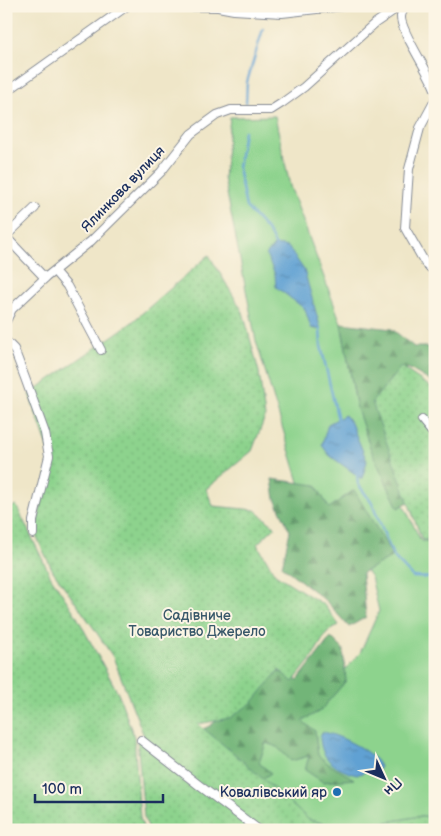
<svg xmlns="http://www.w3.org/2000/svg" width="441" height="836" font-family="'Balsamiq Sans',sans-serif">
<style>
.green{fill:#8dd38d;stroke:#548176}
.forest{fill:url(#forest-firs);stroke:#46726b}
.garden{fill:url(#garden-dots);stroke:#548176}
.water{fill:url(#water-ripples);stroke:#3e6898}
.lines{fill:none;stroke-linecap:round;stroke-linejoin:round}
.stream{stroke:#60a1d3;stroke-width:2.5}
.street-casing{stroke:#858a93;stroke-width:10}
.street{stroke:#fff;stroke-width:8}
.poi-dot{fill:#1f6fb2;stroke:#fcf5e5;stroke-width:2}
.labels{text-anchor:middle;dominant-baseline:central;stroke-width:4;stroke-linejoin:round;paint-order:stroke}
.street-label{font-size:14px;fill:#1b2f5e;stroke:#fcf5e5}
.park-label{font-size:14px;fill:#38586a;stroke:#fcf5e5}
.poi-label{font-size:14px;fill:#1b2f5e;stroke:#fcf5e5;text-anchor:end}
</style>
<defs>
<pattern id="forest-firs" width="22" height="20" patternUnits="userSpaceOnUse" patternTransform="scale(1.25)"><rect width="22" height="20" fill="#72b578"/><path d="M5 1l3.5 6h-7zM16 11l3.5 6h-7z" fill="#5d9466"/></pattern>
<pattern id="garden-dots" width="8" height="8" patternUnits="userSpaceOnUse" patternTransform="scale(1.25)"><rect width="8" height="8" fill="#8dd38d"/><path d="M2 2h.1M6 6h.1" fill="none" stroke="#79b57c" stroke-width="1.8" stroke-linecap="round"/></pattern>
<pattern id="water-ripples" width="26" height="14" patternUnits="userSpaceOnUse" patternTransform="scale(1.25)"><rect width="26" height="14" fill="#60a1d3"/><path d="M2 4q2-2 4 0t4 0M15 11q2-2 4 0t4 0" fill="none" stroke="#4e84ae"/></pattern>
</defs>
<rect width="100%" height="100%" fill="#fcf5e5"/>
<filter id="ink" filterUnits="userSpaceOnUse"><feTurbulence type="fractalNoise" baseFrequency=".02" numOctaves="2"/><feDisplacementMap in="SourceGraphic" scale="10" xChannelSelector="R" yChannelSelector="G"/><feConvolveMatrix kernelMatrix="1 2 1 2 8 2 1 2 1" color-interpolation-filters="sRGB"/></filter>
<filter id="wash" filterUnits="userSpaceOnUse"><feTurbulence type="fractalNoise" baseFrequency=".0096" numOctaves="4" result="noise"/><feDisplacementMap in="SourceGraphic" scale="20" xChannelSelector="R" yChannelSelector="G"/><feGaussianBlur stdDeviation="1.12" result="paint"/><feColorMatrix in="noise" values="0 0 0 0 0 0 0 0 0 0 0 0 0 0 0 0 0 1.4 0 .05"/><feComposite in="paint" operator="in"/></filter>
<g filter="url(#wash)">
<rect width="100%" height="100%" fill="#efe6c8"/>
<path class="green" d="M275,116L290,186L341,323L357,409L421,541H435V817L421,816L349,829L309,820L237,756L311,707L360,653L379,611L371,577L299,482L256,341L224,178L230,117Z"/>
<g class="forest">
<path d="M341,323L392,329L414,347H435V384L408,368L394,385L412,500L398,508L371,450L357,409Z"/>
<path d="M272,479L316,485L329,508L354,490L393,556L362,573L366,617L349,627L326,601L282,566L290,531L275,499Z"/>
<path d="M331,637L343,649L346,681L320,711L302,721L315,731L318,755L330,765L354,779L323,782L305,770L309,756L291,761L277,747L266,743L259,763L271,773L253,785L190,734L210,726L235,705L273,669L298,680Z"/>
</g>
<g class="garden">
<path d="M209,255L243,312L259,372L265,417L252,451L206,489L213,506L255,510L275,527L257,544L275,574L324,605L339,625L327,632L311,659L293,682L279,670L253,702L230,718L198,724L237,756L309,820L349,829L421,816L435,817V830H149L144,817L137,738L144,736L113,657L95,630L53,571L35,534L51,456L29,394L131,323Z"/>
<path d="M401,367L435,390V540H422L372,402Z"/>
<path d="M16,505L51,577L76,615L118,693L134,737L140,818L144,830H6V510Z"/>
</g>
<g class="water">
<path d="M275,245L288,247L304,270L321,330L311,328L305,309L276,287L275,274L266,255Z"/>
<path d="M345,415L351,423L367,461L362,479L329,455L322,445L328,424Z"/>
<path d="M323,732C339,735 375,752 380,767L378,770H369L357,775C336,770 320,759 320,736Z"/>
</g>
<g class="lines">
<g class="stream">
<path d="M246,103L247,82L263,29"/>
<path d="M244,131L238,168L246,207L267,230L276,246"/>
<path d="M320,328L321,346L338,420"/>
<path d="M357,474L358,484L372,503L393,556L413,577L435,578"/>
</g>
</g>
</g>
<g filter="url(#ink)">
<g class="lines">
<defs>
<g id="street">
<path d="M173,6L218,7L234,10L282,13L343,6"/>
<path d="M406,6C403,10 401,13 401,17C400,30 429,72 435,89"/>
<path d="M6,92L127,6"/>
<path d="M435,100L420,128L409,169L405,228L425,263L435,272"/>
<path d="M6,236L35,208"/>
<path d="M6,237L45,278"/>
<path d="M55,272L67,286L101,350"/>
<path d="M6,321L12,309L45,278L91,241L161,172L191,134L217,115L231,110H271L282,103L304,87L374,24L400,6"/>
<path d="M6,341L14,349L25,378L45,433L49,456L33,521V534"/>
<path d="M422,420L435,436"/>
<path d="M141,740L200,786L259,830"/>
</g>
</defs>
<use href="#street" class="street-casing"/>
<use href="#street" class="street"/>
</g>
</g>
<circle class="poi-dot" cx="337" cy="792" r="5"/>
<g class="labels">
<g class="street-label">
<text transform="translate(123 189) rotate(-46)">Ялинкова вулиця</text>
</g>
<g class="park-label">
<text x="197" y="615">Садівниче<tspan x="197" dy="16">Товариство Джерело</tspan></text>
</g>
<g class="poi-label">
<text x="327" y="792">Ковалівський яр</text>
</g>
</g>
<rect width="441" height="836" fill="none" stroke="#fcf5e5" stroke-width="25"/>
<g transform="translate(384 778) rotate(134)" stroke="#fcf5e5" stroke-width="4" paint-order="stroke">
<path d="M0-4L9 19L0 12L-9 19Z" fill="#1b2f5e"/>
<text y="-8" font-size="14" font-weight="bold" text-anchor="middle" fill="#1b2f5e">Пн</text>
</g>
<path d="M35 794v8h128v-8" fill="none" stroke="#1b2f5e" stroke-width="2.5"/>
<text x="42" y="794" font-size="15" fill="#1b2f5e" stroke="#fcf5e5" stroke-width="4" paint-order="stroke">100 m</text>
</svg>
